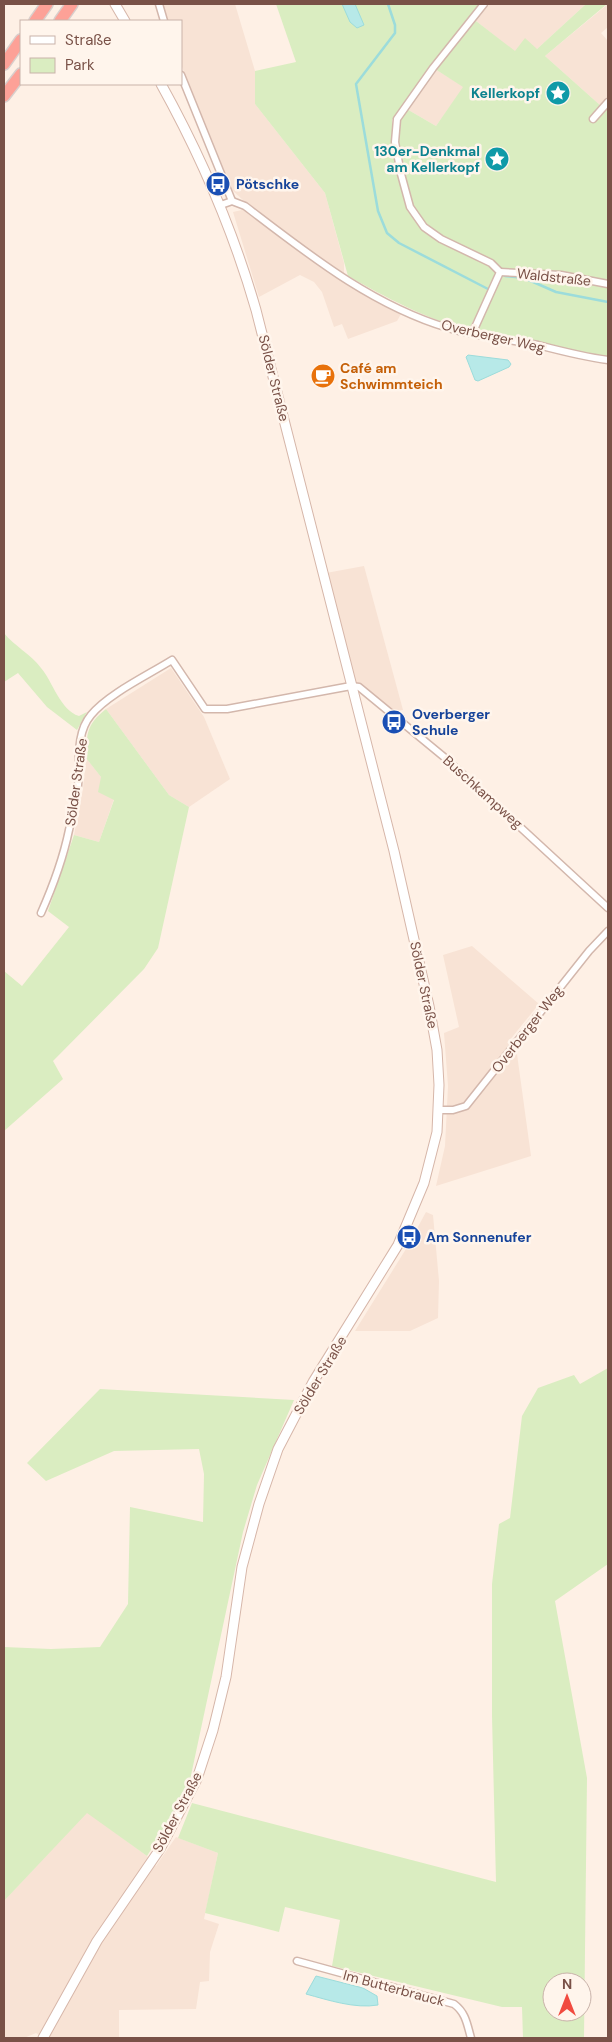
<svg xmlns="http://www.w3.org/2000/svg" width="612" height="2042" font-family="'DM Sans',sans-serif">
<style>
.residential{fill:#f8e3d5}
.green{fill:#daedc1;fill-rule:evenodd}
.water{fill:#b7e9e8;stroke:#9cdcdb}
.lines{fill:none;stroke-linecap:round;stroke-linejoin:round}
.stream{stroke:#9cdcdb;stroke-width:2.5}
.minor-casing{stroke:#d3b7ac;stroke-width:9}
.secondary-casing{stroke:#d6b6a9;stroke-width:11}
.motorway-casing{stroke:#d9cecb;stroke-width:14}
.minor{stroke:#fff;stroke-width:6}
.secondary{stroke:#fff;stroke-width:9}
.motorway{stroke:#fda197;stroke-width:11}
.labels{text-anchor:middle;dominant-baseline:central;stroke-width:5;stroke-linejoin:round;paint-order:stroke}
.culture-label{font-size:14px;font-weight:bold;fill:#0d838f;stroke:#fff5ec;text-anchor:end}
.transit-label{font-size:14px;font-weight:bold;fill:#164399;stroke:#fff5ec;text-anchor:start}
.street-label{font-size:14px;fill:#795147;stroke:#fff5ec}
.food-label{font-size:14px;font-weight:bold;fill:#c56008;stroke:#fff5ec;text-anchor:start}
</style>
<rect width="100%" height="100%" fill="#fef0e5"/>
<g class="residential">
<path d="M163,4H235L255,71V104L325,193L344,263V283L401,314L397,321L348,339L342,324L334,327L322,292L314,282L300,275L259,297L233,212L242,210L244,201L232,190L185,75L181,64V21H168Z"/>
<path d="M490,4H586L537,49L515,52L476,21Z"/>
<path d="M608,4V27L601,33L608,41V98L601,106L545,56Z"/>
<path d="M435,69L464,87L436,126L405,108Z"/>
<path d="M364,566L403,710L394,711L372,693L355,683L326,573Z"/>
<path d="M171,668L204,717L230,779L189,807L169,795L106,709Z"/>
<path d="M86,758L101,777L114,799L99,842L74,835L83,789Z"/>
<path d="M472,946L539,1004L509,1041L517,1054L531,1156L436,1186L445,1146L448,1086L444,1033L459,1027L443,955Z"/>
<path d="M426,1212L433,1215L439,1281L438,1318L410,1331H355L406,1249Z"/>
<path d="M87,1812L147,1856L156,1866L176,1837L218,1853L204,1919L219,1924L210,1952L209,1981L200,1982L196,2009L119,2010V2038H44L36,2033L24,2038H4V1901Z"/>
</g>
<g class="green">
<path d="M276,4H481L392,120L393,141L399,175L423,228L490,264L498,273L469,329C426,320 386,297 348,276L325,193L255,104V71L296,62Z"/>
<path d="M586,4H607L545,56L601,106L589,118L594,122L608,107V283L501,271L441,238L424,226L411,206L403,173L397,142L400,121L405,108L436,126L463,87L435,69L476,21L515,51L525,38L537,49Z"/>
<path d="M501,273L560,276L608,285V358L474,333Z"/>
<path d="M4,633C14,646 31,654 41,668C53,682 60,710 79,716L87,712L77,730L47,707L18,673L4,682Z"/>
<path d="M106,709L169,795L189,807L158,948L144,969L53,1061L63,1079L4,1131V999L5,998L4,971L22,986L69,927L48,911L74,835L99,842L114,800L98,792L101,777L86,758C87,733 86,725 106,709Z"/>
<path d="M608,1368V1564L555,1601L587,1778L584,2038H523L522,2007H502L332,1966L340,1920L285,1907L279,1932L205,1913L218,1853L178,1838L192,1803L496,1882L492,1716V1584L499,1524L510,1518L522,1416L538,1388L574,1375L580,1384ZM552,1982H582V2012H552Z"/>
<path d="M100,1389L294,1400L257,1485L243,1532L190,1780L179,1805L147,1856L87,1813L4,1901V1647L51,1649L100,1647L128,1604L130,1507L203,1522L204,1474L199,1449L114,1451L46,1481L27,1463Z"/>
</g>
<g class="water">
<path d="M342,4H355L364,25L357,28L350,22Z"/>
<path d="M468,355L508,360L511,364L509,367L478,381L475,380L466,357Z"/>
<path d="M316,1976L363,1988L377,1996L378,2005C355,2009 328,2000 306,1994Z"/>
</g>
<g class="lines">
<g class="stream">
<path d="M388,4L395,25V33L356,84L378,211L387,233L399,243L488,289"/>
<path d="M505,276L524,278L556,292L608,302"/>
</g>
<defs>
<g id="minor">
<path d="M159,4L164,21"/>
<path d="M181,75L232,201"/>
<path d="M593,119L608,102"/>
<path d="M221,205L232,201L245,206C308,254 371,305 448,328C478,337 508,339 538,345C561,351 584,357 608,360"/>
<path d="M500,272L561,275L608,284"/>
<path d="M472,334L500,272L491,263L441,239L424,227L410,207L401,174L395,142L397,119L433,68L484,4"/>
<path d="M41,913C53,886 63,859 69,830C73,815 76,800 78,785C80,763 75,734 91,715C108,694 148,675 172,660L205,709H227L351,686L359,687L444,757L608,908"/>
<path d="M438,1110H453L466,1106L589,951L608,931"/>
<path d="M297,1961L454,2004C466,2013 467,2024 471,2038"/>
</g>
<g id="secondary">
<path d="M115,4L125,21"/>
<path d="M43,2038L97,1941L160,1849L197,1779L213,1730L226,1677L242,1567L259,1504L278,1449L313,1382L398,1245L424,1183L437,1132L439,1085L437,1050L429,1006L394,851L256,310C233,230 201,156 161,84"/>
</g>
<g id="motorway">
<path d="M35,21L47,4"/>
<path d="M60,21L72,4"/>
<path d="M4,64L21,40"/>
<path d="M4,96L21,74"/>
</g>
</defs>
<use href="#minor" class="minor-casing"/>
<use href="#secondary" class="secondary-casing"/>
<use href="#motorway" class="motorway-casing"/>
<use href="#minor" class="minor"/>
<use href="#secondary" class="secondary"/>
<use href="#motorway" class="motorway"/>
</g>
<defs>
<symbol id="sight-disc" viewBox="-11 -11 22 22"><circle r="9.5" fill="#0f9aa8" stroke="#fff5ec"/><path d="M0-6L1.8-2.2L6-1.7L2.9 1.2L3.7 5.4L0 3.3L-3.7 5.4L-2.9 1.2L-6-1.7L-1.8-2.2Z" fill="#fff"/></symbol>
<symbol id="bus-disc" viewBox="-11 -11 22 22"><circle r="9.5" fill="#1a4fb4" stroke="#fff5ec"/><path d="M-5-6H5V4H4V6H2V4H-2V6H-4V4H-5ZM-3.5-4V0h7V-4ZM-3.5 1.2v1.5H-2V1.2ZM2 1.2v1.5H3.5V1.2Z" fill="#fff"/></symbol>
<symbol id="cafe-disc" viewBox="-11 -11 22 22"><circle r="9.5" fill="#e8710a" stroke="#fff5ec"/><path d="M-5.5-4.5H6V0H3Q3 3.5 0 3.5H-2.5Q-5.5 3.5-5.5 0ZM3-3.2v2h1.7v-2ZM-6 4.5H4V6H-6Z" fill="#fff"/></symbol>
</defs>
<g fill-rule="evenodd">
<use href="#sight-disc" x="544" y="79" width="28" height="28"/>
<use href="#sight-disc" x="483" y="145" width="28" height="28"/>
<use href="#bus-disc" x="204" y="170" width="28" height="28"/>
<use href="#cafe-disc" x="309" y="362" width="28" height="28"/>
<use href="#bus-disc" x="380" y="708" width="28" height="28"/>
<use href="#bus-disc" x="395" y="1223" width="28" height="28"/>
</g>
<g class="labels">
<g class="culture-label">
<text x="540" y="93">Kellerkopf</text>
<text x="480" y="151">130er-Denkmal<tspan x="480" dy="16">am Kellerkopf</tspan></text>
</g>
<g class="transit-label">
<text x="236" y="184">Pötschke</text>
<text x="412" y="714">Overberger<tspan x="412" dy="16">Schule</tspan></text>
<text x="426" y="1237">Am Sonnenufer</text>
</g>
<g class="street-label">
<text transform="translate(554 277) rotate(6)">Waldstraße</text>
<text transform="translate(493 336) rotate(13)">Overberger Weg</text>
<text transform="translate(274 378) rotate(76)">Sölder Straße</text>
<text transform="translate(76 782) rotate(-82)">Sölder Straße</text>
<text transform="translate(483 792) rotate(42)">Buschkampweg</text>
<text transform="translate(424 985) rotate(78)">Sölder Straße</text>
<text transform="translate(527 1029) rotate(-52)">Overberger Weg</text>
<text transform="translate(320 1375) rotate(-59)">Sölder Straße</text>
<text transform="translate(177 1812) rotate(-62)">Sölder Straße</text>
<text transform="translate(394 1988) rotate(15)">Im Butterbrauck</text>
</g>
<g class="food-label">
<text x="340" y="368">Café am<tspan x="340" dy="16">Schwimmteich</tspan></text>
</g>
</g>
<rect width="612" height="2042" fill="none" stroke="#795147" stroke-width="10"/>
<rect x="20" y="20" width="162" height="65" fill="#fff5ec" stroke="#c9b3aa"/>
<rect x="30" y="36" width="25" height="8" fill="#ffffff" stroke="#c9b3aa"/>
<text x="65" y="45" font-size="15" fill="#795147">Straße</text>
<rect x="30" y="58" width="25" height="15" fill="#daedc1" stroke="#c9b3aa"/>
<text x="65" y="70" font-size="15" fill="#795147">Park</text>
<g transform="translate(567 1997)"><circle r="24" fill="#fff5ec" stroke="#c9b3aa"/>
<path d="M0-4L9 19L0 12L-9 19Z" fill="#f14b40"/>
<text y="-8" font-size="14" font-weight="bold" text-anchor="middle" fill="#795147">N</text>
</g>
</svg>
